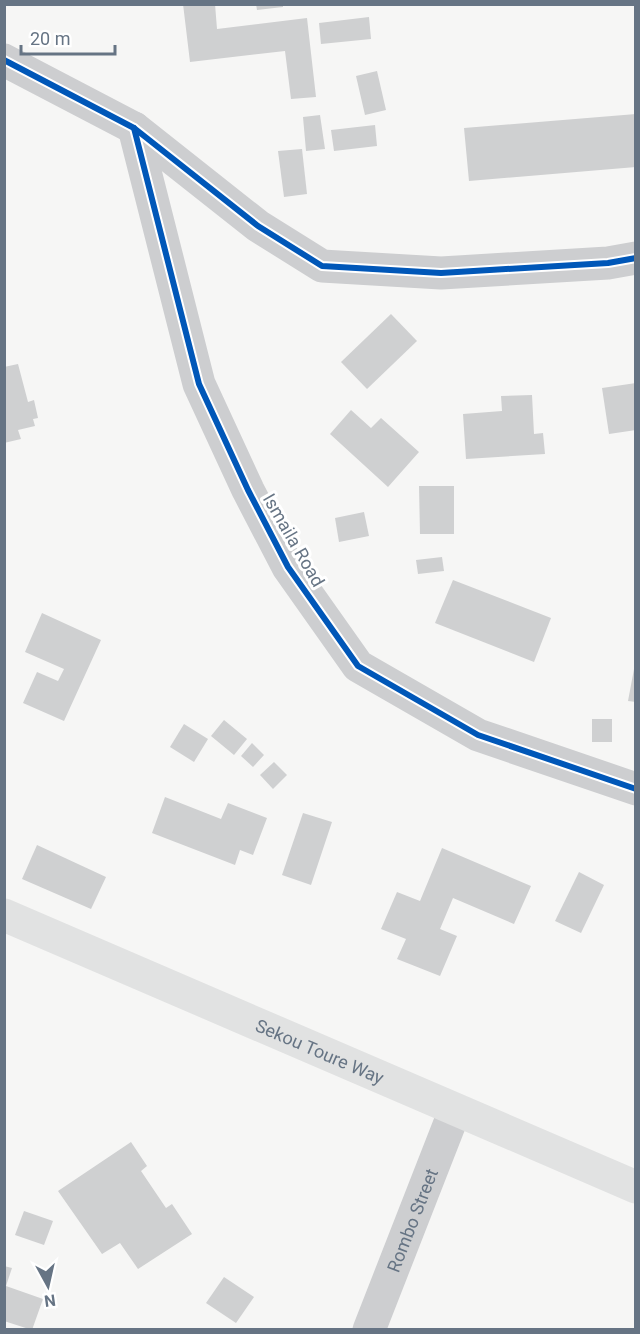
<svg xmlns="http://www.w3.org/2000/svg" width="640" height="1334" font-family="Roboto,sans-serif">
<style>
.building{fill:#cfd0d1}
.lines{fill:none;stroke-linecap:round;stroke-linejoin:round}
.street{stroke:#cdced0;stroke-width:33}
.secondary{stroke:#e1e2e2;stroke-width:33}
.cycleway-casing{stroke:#fff;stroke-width:10}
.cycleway{stroke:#0057b8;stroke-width:6}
.labels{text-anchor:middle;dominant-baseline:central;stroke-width:6;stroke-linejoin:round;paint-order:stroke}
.street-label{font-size:18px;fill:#667484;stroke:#fff}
</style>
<rect width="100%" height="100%" fill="#f6f6f5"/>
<g class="building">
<path d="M183,4H215L217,29L307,18L316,97L291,99L285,51L190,62Z"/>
<path d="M256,4H283V7L257,10Z"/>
<path d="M369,17L371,39L321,44L319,23Z"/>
<path d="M377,71L386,110L365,115L356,76Z"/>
<path d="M636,114V167L469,181L464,128Z"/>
<path d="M320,115L325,149L306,151L303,117Z"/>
<path d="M375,125L377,146L334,151L331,130Z"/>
<path d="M302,149L307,194L284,197L278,151Z"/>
<path d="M391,314L417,341L367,389L341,362Z"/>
<path d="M18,364L28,402L34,400L38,418L33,419L35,426L18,430L21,439L4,443V367Z"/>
<path d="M636,383V430L609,434L602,388Z"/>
<path d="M532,395L534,434L543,433L545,454L466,459L463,414L502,411L501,396Z"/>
<path d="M351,410L371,428L381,418L419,452L388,487L330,434Z"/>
<path d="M419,486H454V534H420Z"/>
<path d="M364,512L369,536L339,542L335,518Z"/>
<path d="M442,557L444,571L418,574L416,560Z"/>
<path d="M453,580L551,618L534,662L435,623Z"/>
<path d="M42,613L101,640L64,721L23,703L37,672L58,681L64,669L25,652Z"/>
<path d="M634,669H636V702L628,701Z"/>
<rect x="592" y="719" width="20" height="23"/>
<path d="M224,720L247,739L234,755L211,736Z"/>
<path d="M184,724L208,739L194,762L170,747Z"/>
<path d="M252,743L264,755L253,767L241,756Z"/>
<path d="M274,762L287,775L273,789L260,775Z"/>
<path d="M165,797L221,819L228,803L267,818L253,855L240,850L235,865L152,833Z"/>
<path d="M303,813L332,822L311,885L282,875Z"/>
<path d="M37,845L106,877L91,909L22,879Z"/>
<path d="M442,848L531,886L514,924L453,898L440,929L457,936L440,976L397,959L406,939L381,929L397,892L420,901Z"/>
<path d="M579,872L604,885L581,933L555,921Z"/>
<path d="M131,1142L147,1166L141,1171L166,1208L172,1204L192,1234L138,1269L120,1243L102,1254L58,1191Z"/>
<path d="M24,1211L53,1221L44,1245L15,1235Z"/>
<path d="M4,1266L12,1268L6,1286L43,1299L32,1330L4,1321Z"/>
<path d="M224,1277L254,1297L236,1323L206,1303Z"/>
</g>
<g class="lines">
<g class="street">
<path d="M4,60L134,128L258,226L322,266L441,273L608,263L636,258"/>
<path d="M134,128L199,384L248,490L288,567L358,666L478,735L636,789"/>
<path id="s1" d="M369,1330L455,1110"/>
</g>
<path class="secondary" id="s2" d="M4,915L636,1187"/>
<defs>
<g id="cycleway">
<path d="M4,60L134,128L258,226L322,266L441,273L608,263L636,258"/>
<path d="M134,128L199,384L248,490L288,567L358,666L478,735L636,789"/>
</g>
</defs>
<use href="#cycleway" class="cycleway-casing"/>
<use href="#cycleway" class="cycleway"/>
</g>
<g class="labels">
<g class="street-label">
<text transform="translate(294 540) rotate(60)">Ismaila Road</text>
<text stroke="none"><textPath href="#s2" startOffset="344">Sekou Toure Way</textPath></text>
<text stroke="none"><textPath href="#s1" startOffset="118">Rombo Street</textPath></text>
</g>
</g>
<rect width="640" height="1334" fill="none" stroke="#667484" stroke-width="12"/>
<g transform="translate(48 1286) rotate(172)" stroke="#ffffff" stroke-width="4.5" paint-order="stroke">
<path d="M0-4.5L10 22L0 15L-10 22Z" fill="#667484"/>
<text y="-9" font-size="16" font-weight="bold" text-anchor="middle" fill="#667484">N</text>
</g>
<path d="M21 45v9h94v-9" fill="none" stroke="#667484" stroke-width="3"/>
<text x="30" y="45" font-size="18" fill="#667484" stroke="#ffffff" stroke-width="4.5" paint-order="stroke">20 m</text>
</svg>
